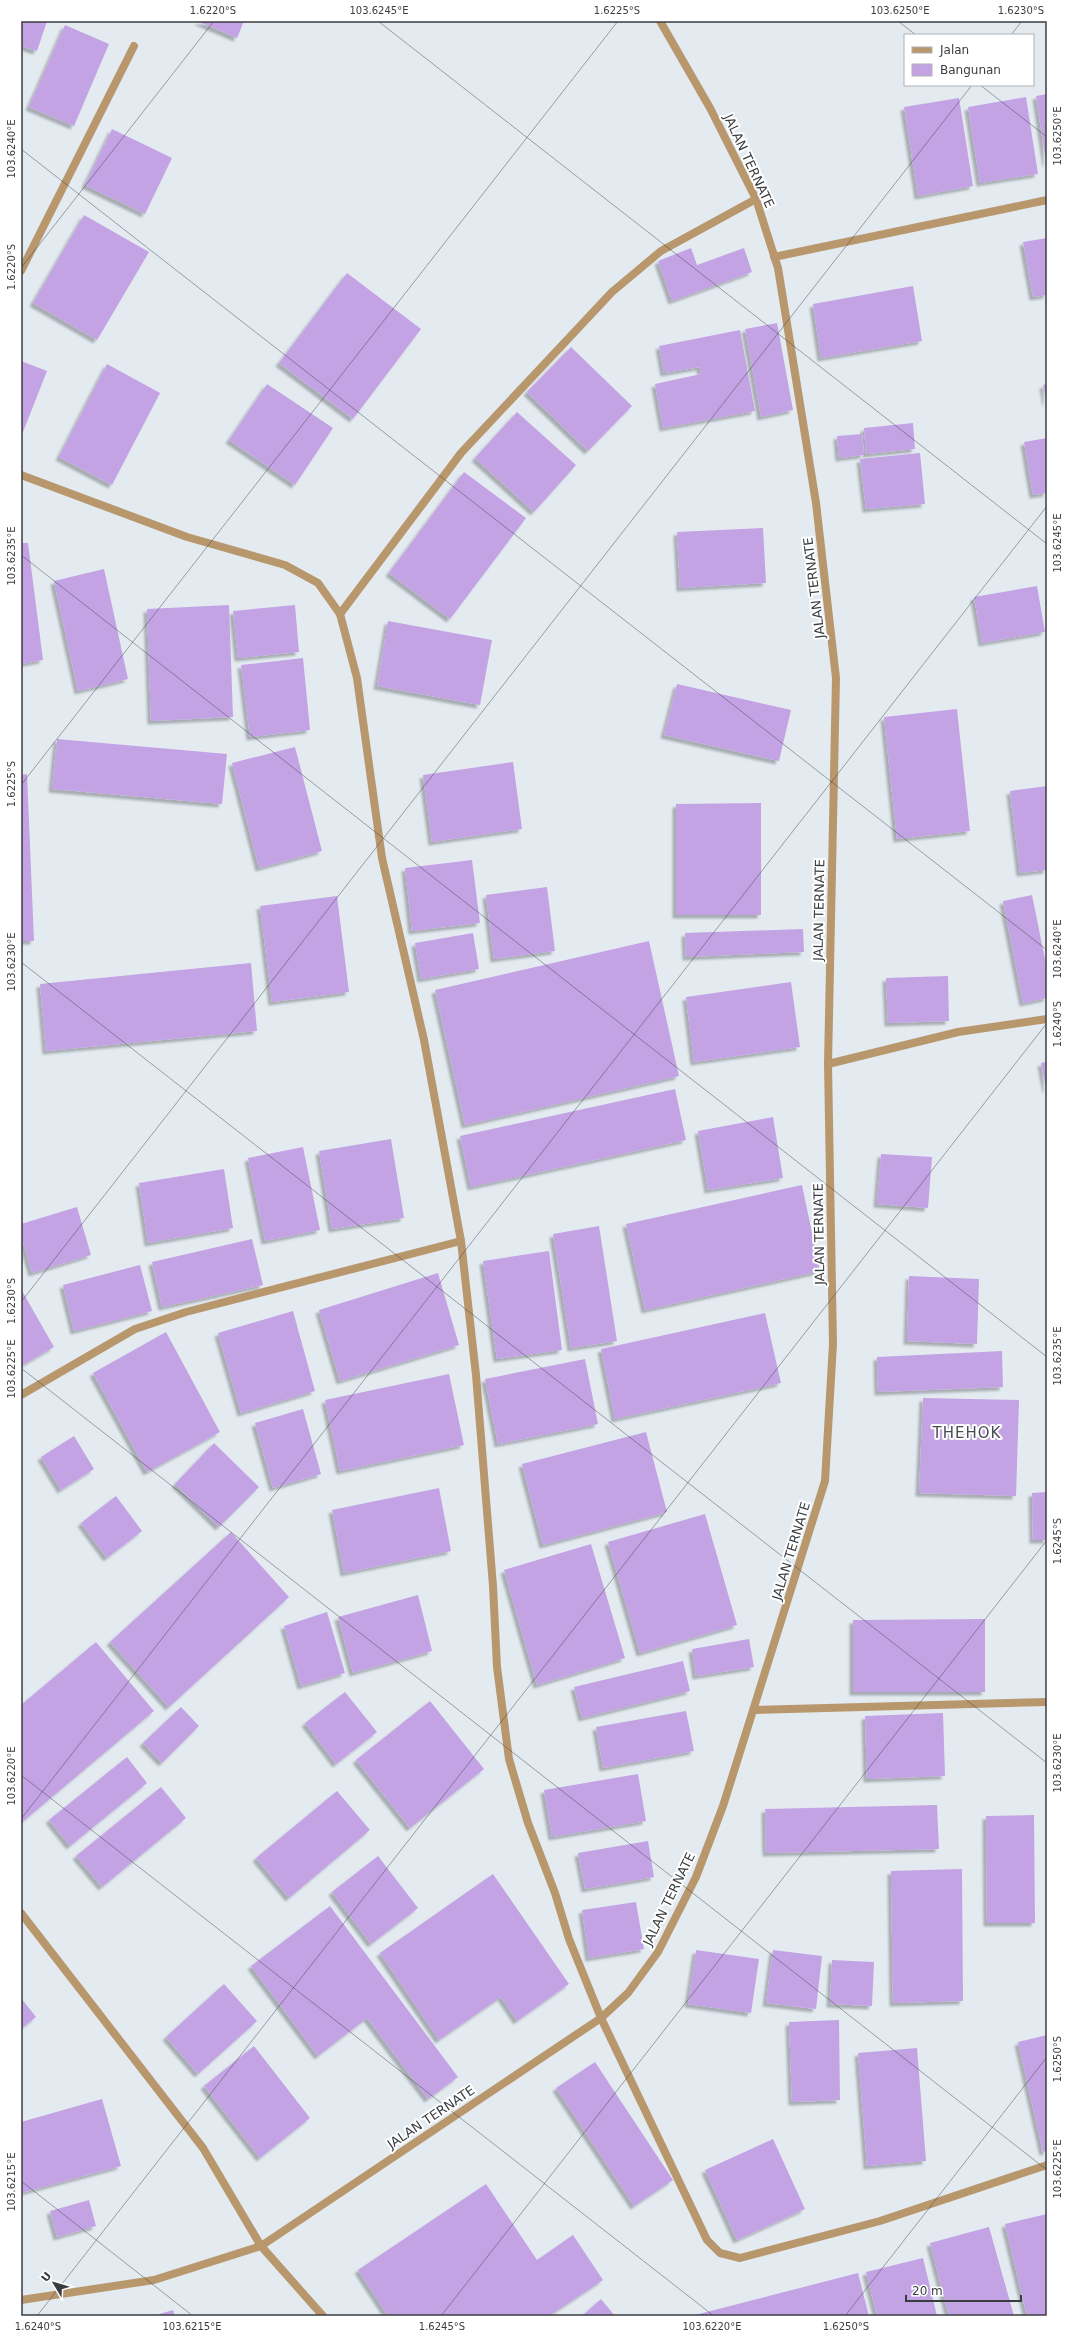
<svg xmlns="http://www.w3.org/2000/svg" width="1068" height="2337" font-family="'DejaVu Sans',sans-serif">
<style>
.building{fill:#c4a3e5;filter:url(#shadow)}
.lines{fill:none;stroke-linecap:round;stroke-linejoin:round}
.minor{stroke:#b9976c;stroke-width:8}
.tertiary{stroke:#b9976c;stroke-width:8}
.ticks{fill:none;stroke:#3a3d40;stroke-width:1;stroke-opacity:0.45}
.labels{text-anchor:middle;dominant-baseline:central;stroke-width:4;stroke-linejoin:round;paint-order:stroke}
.street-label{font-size:13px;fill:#3a3d40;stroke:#fff}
.quarter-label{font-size:15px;letter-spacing:1px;fill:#474d52;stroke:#fff}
.neatline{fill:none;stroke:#3a3d40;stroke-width:1.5}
.ticks-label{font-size:10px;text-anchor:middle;fill:#3a3d40}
</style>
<defs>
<filter id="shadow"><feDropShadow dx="-3.5" dy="3.5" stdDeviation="1" flood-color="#0004"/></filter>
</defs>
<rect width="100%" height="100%" fill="#e3ebf1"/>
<g class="building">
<path d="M21,21H47L37,51L21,46Z"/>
<path d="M197,21H244L237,38Z"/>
<path d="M65,25L109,44L74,126L29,107Z"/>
<path d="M1047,94V163H1046L1036,96Z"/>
<path d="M1026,97L1038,174L980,183L968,107Z"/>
<path d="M959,98L973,186L918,196L904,107Z"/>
<path d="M112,129L172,158L145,214L85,185Z"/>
<path d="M84,215L149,252L97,340L33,303Z"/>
<path d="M1047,238V295L1033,297L1023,242Z"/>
<path d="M691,248L697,265L744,248L752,272L672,301L658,261Z"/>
<path d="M347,273L421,329L353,419L279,363Z"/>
<path d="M913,286L922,341L821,358L813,304Z"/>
<path d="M777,323L793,410L761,417L745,329Z"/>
<path d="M740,330L755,411L663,428L655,384L701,374L700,367L664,373L659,346Z"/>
<path d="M571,347L632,406L588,451L527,392Z"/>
<path d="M21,361L47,371L21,437Z"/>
<path d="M107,364L160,393L112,485L59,457Z"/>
<path d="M267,384L333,428L295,485L229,440Z"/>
<path d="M1047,384V402H1046L1043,385Z"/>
<path d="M517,412L576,465L534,512L475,458Z"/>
<path d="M913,423L915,449L866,454L864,428Z"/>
<path d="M862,434L864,455L839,458L837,436Z"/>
<path d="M1047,438V493L1033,495L1024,442Z"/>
<path d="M920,453L925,504L866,509L860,459Z"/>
<path d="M464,472L526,518L450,619L389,573Z"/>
<path d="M763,528L766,583L680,588L677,532Z"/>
<path d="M21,543H28L43,660L21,664Z"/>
<path d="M104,569L128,679L78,691L54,581Z"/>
<path d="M1037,586L1045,632L982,643L974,597Z"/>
<path d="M229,605L233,717L151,721L147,609Z"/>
<path d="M295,605L299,652L238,658L233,611Z"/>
<path d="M388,621L492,640L480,705L377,686Z"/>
<path d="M303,658L310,730L250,737L241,665Z"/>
<path d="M677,684L791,710L779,761L664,735Z"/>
<path d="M957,709L970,831L897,839L884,717Z"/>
<path d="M57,739L227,754L222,804L52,789Z"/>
<path d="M295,747L322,851L259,868L232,763Z"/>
<path d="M513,762L522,829L432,842L423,775Z"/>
<path d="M27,774L34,941H21V775Z"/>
<path d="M1047,786V870L1020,873L1010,791Z"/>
<path d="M761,803V915H676V804Z"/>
<path d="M472,860L480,923L412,931L405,868Z"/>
<path d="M547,887L555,951L494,959L486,895Z"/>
<path d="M1032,895L1047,969V998L1023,1003L1003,901Z"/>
<path d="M337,896L349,992L272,1002L260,906Z"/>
<path d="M803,929L804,952L686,957L685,933Z"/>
<path d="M473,933L479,969L421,979L415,943Z"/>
<path d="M649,941L679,1076L465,1125L435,990Z"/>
<path d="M251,963L257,1031L46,1051L40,984Z"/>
<path d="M948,976L949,1021L888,1023L886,978Z"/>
<path d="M791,982L800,1047L694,1062L686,997Z"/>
<path d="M1047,1062V1089H1046L1041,1063Z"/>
<path d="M675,1089L686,1140L471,1187L460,1136Z"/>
<path d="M773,1117L783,1178L708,1190L698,1131Z"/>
<path d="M391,1139L404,1218L332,1229L319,1151Z"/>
<path d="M303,1147L320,1230L265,1241L248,1158Z"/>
<path d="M881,1154L932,1157L928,1208L877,1204Z"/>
<path d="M224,1169L233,1228L148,1243L139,1183Z"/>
<path d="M802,1185L820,1271L645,1310L626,1224Z"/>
<path d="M77,1207L91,1255L32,1273L21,1235V1224Z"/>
<path d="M599,1226L617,1341L571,1348L553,1234Z"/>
<path d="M252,1239L263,1285L162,1307L152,1262Z"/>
<path d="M549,1251L562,1350L497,1359L483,1261Z"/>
<path d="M140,1265L152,1311L74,1331L63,1285Z"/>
<path d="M438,1273L459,1345L340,1381L319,1310Z"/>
<path d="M909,1276L979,1279L977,1344L907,1341Z"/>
<path d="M21,1289L54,1347L21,1366Z"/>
<path d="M293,1311L315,1391L241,1413L218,1333Z"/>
<path d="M765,1313L781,1383L615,1419L601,1349Z"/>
<path d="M166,1332L220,1432L147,1472L93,1373Z"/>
<path d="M1002,1351L1003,1387L878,1392L877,1357Z"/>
<path d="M585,1359L598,1424L498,1444L485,1379Z"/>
<path d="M449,1374L464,1445L340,1471L325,1400Z"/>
<path d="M923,1398L1019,1400L1016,1496L919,1493Z"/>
<path d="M303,1409L321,1474L273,1488L255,1423Z"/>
<path d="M646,1432L667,1512L543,1545L522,1464Z"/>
<path d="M74,1436L94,1469L61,1490L41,1457Z"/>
<path d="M214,1443L259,1487L219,1527L175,1484Z"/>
<path d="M439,1488L451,1551L344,1573L332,1510Z"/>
<path d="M1047,1492V1540H1033L1032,1493Z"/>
<path d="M116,1496L142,1531L107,1558L81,1523Z"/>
<path d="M705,1514L737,1625L640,1653L608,1542Z"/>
<path d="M231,1532L289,1597L169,1707L110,1642Z"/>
<path d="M591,1544L625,1658L537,1685L504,1570Z"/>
<path d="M418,1595L432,1651L353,1673L338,1617Z"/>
<path d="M327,1612L345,1673L301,1686L284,1626Z"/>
<path d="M985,1619V1692H853V1620Z"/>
<path d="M749,1639L754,1667L696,1676L692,1649Z"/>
<path d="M96,1642L154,1711L21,1823V1705Z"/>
<path d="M683,1661L690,1691L582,1718L574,1687Z"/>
<path d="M345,1692L377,1732L336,1764L305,1723Z"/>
<path d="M430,1701L484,1769L410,1828L356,1760Z"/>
<path d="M181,1707L199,1726L162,1763L143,1743Z"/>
<path d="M686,1711L694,1751L603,1768L596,1727Z"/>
<path d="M943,1713L945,1776L867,1779L865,1716Z"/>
<path d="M127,1757L147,1783L70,1846L49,1820Z"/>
<path d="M638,1774L646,1821L552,1837L544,1790Z"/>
<path d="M161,1787L186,1818L102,1887L76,1856Z"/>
<path d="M337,1791L370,1830L289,1898L256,1858Z"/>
<path d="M937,1805L939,1849L766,1853L765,1809Z"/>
<path d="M1034,1815L1035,1923H987L986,1816Z"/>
<path d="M648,1841L654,1877L585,1889L578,1853Z"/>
<path d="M378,1856L418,1908L371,1944L332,1892Z"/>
<path d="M962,1869L963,2001L893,2003L891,1871Z"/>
<path d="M493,1874L569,1984L517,2021L501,1997L439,2040L380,1953Z"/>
<path d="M636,1902L644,1949L589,1958L582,1910Z"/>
<path d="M330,1906L458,2077L428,2099L367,2018L318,2056L251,1966Z"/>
<path d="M696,1950L759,1959L751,2013L688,2004Z"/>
<path d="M773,1950L822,1956L816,2009L766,2003Z"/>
<path d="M832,1960L874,1962L872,2006L830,2004Z"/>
<path d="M224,1984L257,2021L198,2074L166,2037Z"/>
<path d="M21,1998L36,2017L21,2029Z"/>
<path d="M839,2020L840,2100L792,2102L789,2022Z"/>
<path d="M1047,2035V2151L1043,2152L1018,2042Z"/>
<path d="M254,2046L310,2118L260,2158L204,2086Z"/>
<path d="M917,2048L926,2161L867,2166L858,2053Z"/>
<path d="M595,2062L673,2180L634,2206L556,2088Z"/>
<path d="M102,2099L121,2166L21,2193V2122Z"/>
<path d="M773,2139L805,2209L737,2240L705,2170Z"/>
<path d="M486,2184L537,2260L573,2235L603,2280L549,2316H388L358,2270Z"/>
<path d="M89,2200L96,2226L57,2237L50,2211Z"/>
<path d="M1047,2214V2316H1027L1005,2224Z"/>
<path d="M989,2227L1014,2316H949L930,2243Z"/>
<path d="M923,2258L937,2316H877L866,2272Z"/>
<path d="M858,2273L869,2316H695V2315Z"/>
<path d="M601,2299L615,2316H582Z"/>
<path d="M173,2310L175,2316H153Z"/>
</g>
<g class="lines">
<g class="minor">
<path d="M774,257L1047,200"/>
<path d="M21,271L134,46"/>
<path d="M21,475L187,537L285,565L318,583L340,614L357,678L382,858L424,1040L461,1241L476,1375L493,1586L497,1667L509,1759L528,1823L555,1893L569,1939L601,2018L707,2240L720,2253L740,2258L880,2221L1047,2165"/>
<path d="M340,614L461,453L612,292L661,251L756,199"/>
<path d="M828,1064L958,1032L1047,1019"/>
<path d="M21,1395L135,1329L186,1312L461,1241"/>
<path d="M754,1710L1047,1702"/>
<path d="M21,1913L203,2148L261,2246L323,2316"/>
</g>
<path class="tertiary" d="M21,2300L154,2280L261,2246L601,2018L628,1993L658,1952L696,1877L723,1806L825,1481L833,1344L828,1064L836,678L816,503L778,268L756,199L710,108L660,21"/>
</g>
<path class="ticks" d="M378,21L1047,544M898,21L916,35M1011,35L1022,21M980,85L1047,137M21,149L1047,950M21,268L214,21M21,555L1047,1357M21,785L618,21M21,962L1047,1763M21,1302L972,85M21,1368L1047,2170M21,1775L714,2316M21,1819L1047,506M21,2181L193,2316M37,2316L1047,1023M441,2316L1047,1540M845,2316L1047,2057"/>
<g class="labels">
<g class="street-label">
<text transform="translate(749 161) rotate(65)">JALAN TERNATE</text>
<text transform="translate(814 588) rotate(-97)">JALAN TERNATE</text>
<text transform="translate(819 910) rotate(-89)">JALAN TERNATE</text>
<text transform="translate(819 1234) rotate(-91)">JALAN TERNATE</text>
<text transform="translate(791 1551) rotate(-73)">JALAN TERNATE</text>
<text transform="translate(669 1899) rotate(-64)">JALAN TERNATE</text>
<text transform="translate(431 2117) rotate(-34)">JALAN TERNATE</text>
</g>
<g class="quarter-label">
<text x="967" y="1433">THEHOK</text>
</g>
</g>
<rect width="1068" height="2337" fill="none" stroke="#ffffff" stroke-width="44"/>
<rect x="904" y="34" width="130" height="52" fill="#ffffff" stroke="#b0b1b3"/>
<rect x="912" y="47" width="20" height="6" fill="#b9976c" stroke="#b0b1b3"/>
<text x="940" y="54" font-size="12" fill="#3a3d40">Jalan</text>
<rect x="912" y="64" width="20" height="12" fill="#c4a3e5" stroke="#b0b1b3"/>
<text x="940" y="74" font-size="12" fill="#3a3d40">Bangunan</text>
<g transform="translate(54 2283) rotate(308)" stroke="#ffffff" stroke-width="3" paint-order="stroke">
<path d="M0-3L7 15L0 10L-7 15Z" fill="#3a3d40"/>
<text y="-6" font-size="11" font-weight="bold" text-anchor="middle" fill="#3a3d40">U</text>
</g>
<path d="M906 2295v6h115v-6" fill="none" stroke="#3a3d40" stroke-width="2"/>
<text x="912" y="2295" font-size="12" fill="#3a3d40" stroke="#ffffff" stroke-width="3" paint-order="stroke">20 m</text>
<rect x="22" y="22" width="1024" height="2293" class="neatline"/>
<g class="ticks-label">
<text x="213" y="14">1.6220°S</text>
<text x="379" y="14">103.6245°E</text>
<text x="617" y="14">1.6225°S</text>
<text x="900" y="14">103.6250°E</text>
<text x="1021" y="14">1.6230°S</text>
<text transform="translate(1057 136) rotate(-90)" y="4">103.6250°E</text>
<text transform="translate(11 149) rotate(-90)" y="4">103.6240°E</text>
<text transform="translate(11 267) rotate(-90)" y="4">1.6220°S</text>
<text transform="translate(1057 543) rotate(-90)" y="4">103.6245°E</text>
<text transform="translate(11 556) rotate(-90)" y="4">103.6235°E</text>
<text transform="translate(11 784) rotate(-90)" y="4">1.6225°S</text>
<text transform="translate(1057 949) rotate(-90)" y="4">103.6240°E</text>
<text transform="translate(11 962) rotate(-90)" y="4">103.6230°E</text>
<text transform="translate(1057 1024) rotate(-90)" y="4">1.6240°S</text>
<text transform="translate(11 1301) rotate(-90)" y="4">1.6230°S</text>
<text transform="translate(1057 1356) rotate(-90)" y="4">103.6235°E</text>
<text transform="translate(11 1369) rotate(-90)" y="4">103.6225°E</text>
<text transform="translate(1057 1541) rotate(-90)" y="4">1.6245°S</text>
<text transform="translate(1057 1763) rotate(-90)" y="4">103.6230°E</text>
<text transform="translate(11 1776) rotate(-90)" y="4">103.6220°E</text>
<text transform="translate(1057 2059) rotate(-90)" y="4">1.6250°S</text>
<text transform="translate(1057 2169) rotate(-90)" y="4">103.6225°E</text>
<text transform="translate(11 2182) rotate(-90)" y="4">103.6215°E</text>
<text x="38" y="2330">1.6240°S</text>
<text x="192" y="2330">103.6215°E</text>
<text x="442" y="2330">1.6245°S</text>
<text x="712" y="2330">103.6220°E</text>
<text x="846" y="2330">1.6250°S</text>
</g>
</svg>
